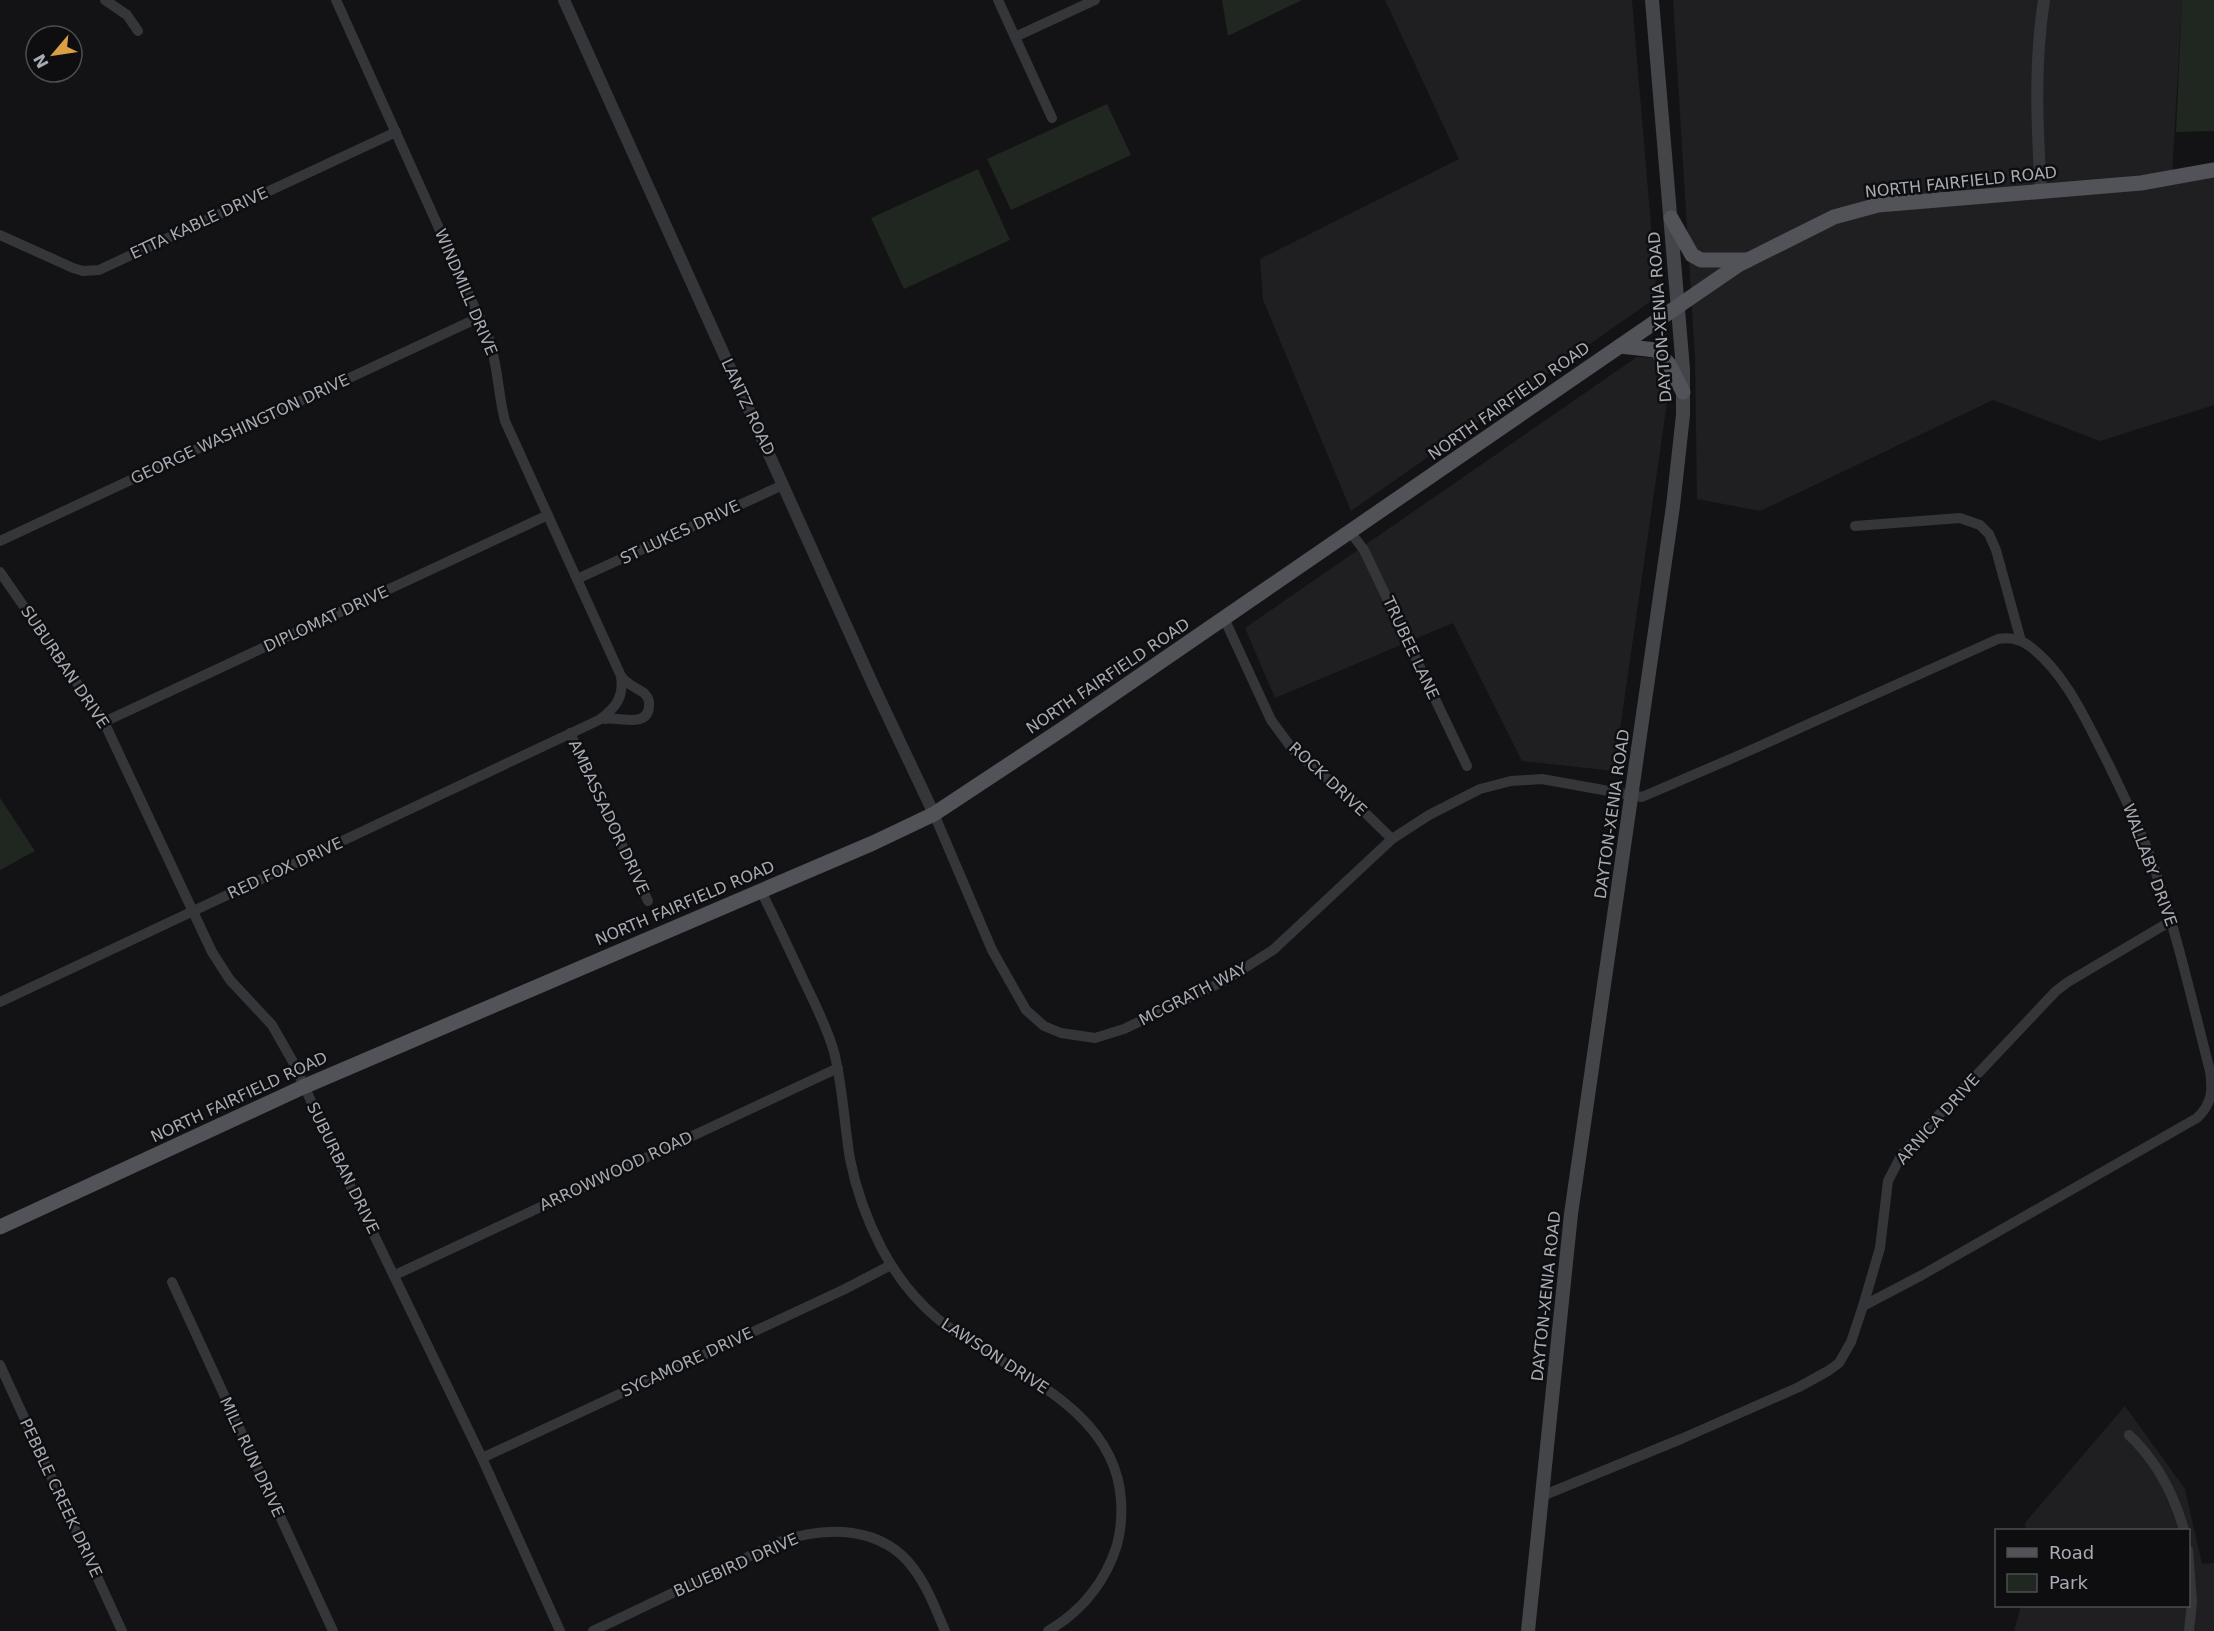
<svg xmlns="http://www.w3.org/2000/svg" width="2214" height="1631" font-family="'DejaVu Sans',sans-serif">
<style>
.built{fill:#1f1f21}
.green{fill:#202620}
.lines{fill:none;stroke-linecap:round;stroke-linejoin:round}
.minor{stroke:#353639;stroke-width:10}
.tertiary{stroke:#353639;stroke-width:12}
.secondary{stroke:#434549;stroke-width:14}
.primary{stroke:#515358;stroke-width:15}
.labels{text-anchor:middle;dominant-baseline:central;stroke-width:5;stroke-linejoin:round;paint-order:stroke}
.street-label{font-size:16px;fill:#a7abb3;stroke:#0e0e10}
</style>
<rect width="100%" height="100%" fill="#131315"/>
<g class="built">
<path d="M1385,0H1632L1657,297L1351,511L1263,300L1260,259L1459,159Z"/>
<path d="M1673,0H2182L2172,177L2214,170V405L2100,441L1993,400L1760,511L1697,499L1695,358Z"/>
<path d="M1637,357L1656,358L1667,403L1614,771L1522,761L1453,623L1275,698L1245,628Z"/>
<path d="M2125,1406L2185,1489L2202,1564L2214,1563V1631H2014L2021,1606H2188V1530H2026L2025,1523Z"/>
</g>
<g class="green">
<path d="M1222,0H1302L1228,36Z"/>
<path d="M2182,0H2214V131L2176,132Z"/>
<path d="M1107,104L1131,155L1011,210L987,159Z"/>
<path d="M978,169L1010,240L904,289L871,218Z"/>
<path d="M0,798L35,851L0,870Z"/>
</g>
<g class="lines">
<g class="minor">
<path d="M105,0L127,15L138,31"/>
<path d="M998,0L1052,118"/>
<path d="M1015,37L1095,0"/>
<path d="M0,235L73,268L83,271L99,270L396,132"/>
<path d="M1855,526L1960,518L1980,525L1989,534L1996,550L2021,641"/>
<path d="M1351,533L1364,550L1467,766"/>
<path d="M0,541L480,317"/>
<path d="M0,572L104,722L212,952L230,980L272,1025L293,1062L347,1179L482,1458L560,1631"/>
<path d="M577,579L783,485"/>
<path d="M1224,618L1271,720L1293,750L1349,797L1392,839"/>
<path d="M604,719C618,716 648,729 649,706C650,701 648,697 644,693C636,687 627,685 621,676"/>
<path d="M104,722L548,515"/>
<path d="M570,733L648,901"/>
<path d="M934,814L992,950L1026,1010L1044,1026L1061,1033L1095,1038L1124,1029L1224,981L1273,950L1392,839L1429,815L1480,789L1511,781L1542,779L1642,797L1742,754L1998,639C2009,637 2019,639 2028,645C2066,672 2088,725 2109,765C2126,801 2144,836 2156,873C2178,938 2193,1005 2210,1071C2213,1090 2212,1104 2197,1118L1922,1275L1863,1306"/>
<path d="M761,891C776,921 790,951 804,981C815,1004 827,1027 834,1052C843,1087 844,1123 850,1159C856,1190 868,1222 882,1249C896,1275 915,1300 938,1319C1002,1370 1115,1404 1121,1500C1122,1515 1121,1530 1117,1545C1105,1583 1082,1611 1048,1631"/>
<path d="M0,1002L599,720C616,708 624,697 621,676L505,421C498,394 498,366 489,339L336,0"/>
<path d="M395,1275L838,1068"/>
<path d="M172,1282L333,1631"/>
<path d="M0,1365L122,1631"/>
<path d="M2129,1435C2157,1461 2174,1495 2184,1530"/>
<path d="M482,1458L845,1289L891,1265"/>
<path d="M1542,1496L1681,1439L1799,1387L1828,1371L1839,1363L1851,1342L1863,1306L1880,1248L1888,1181L1902,1154L2056,991L2068,982L2171,921"/>
<path d="M2188,1550L2192,1602L2189,1631"/>
<path d="M593,1631L779,1542C826,1525 883,1526 914,1569C928,1588 936,1610 945,1631"/>
</g>
<g class="tertiary">
<path d="M564,0L874,687L934,814"/>
<path d="M2041,192C2037,127 2034,64 2044,0"/>
</g>
<path class="secondary" d="M1528,1631L1571,1214L1673,506L1683,415V369L1652,0"/>
<g class="primary">
<path d="M1671,218L1692,255L1701,260H1748"/>
<path d="M1620,346L1656,350L1669,364L1683,392"/>
<path d="M0,1227L303,1087L873,843L934,814L1064,728L1738,265L1834,217L1878,205L2141,183L2214,170"/>
</g>
</g>
<g class="labels">
<g class="street-label">
<text transform="translate(1961 182) rotate(-6)">NORTH FAIRFIELD ROAD</text>
<text transform="translate(199 223) rotate(-25)">ETTA KABLE DRIVE</text>
<text transform="translate(466 292) rotate(67)">WINDMILL DRIVE</text>
<text transform="translate(1660 317) rotate(-94)">DAYTON-XENIA ROAD</text>
<text transform="translate(1509 401) rotate(-35)">NORTH FAIRFIELD ROAD</text>
<text transform="translate(748 407) rotate(65)">LANTZ ROAD</text>
<text transform="translate(240 429) rotate(-25)">GEORGE WASHINGTON DRIVE</text>
<text transform="translate(680 532) rotate(-25)">ST LUKES DRIVE</text>
<text transform="translate(326 619) rotate(-25)">DIPLOMAT DRIVE</text>
<text transform="translate(1411 648) rotate(65)">TRUBEE LANE</text>
<text transform="translate(65 667) rotate(56)">SUBURBAN DRIVE</text>
<text transform="translate(1108 676) rotate(-34)">NORTH FAIRFIELD ROAD</text>
<text transform="translate(1328 779) rotate(43)">ROCK DRIVE</text>
<text transform="translate(1612 814) rotate(-82)">DAYTON-XENIA ROAD</text>
<text transform="translate(609 817) rotate(65)">AMBASSADOR DRIVE</text>
<text transform="translate(2150 865) rotate(70)">WALLABY DRIVE</text>
<text transform="translate(285 868) rotate(-25)">RED FOX DRIVE</text>
<text transform="translate(685 903) rotate(-23)">NORTH FAIRFIELD ROAD</text>
<text transform="translate(1193 994) rotate(-27)">MCGRATH WAY</text>
<text transform="translate(239 1097) rotate(-25)">NORTH FAIRFIELD ROAD</text>
<text transform="translate(1938 1119) rotate(-48)">ARNICA DRIVE</text>
<text transform="translate(343 1168) rotate(64)">SUBURBAN DRIVE</text>
<text transform="translate(616 1171) rotate(-25)">ARROWWOOD ROAD</text>
<text transform="translate(1546 1296) rotate(-84)">DAYTON-XENIA ROAD</text>
<text transform="translate(995 1356) rotate(33)">LAWSON DRIVE</text>
<text transform="translate(687 1362) rotate(-25)">SYCAMORE DRIVE</text>
<text transform="translate(252 1457) rotate(65)">MILL RUN DRIVE</text>
<text transform="translate(61 1498) rotate(65)">PEBBLE CREEK DRIVE</text>
<text transform="translate(736 1565) rotate(-24)">BLUEBIRD DRIVE</text>
</g>
</g>
<rect x="1995" y="1529" width="195" height="78" fill="#0e0e10" stroke="#4b4d51" stroke-width="1.5"/>
<rect x="2007" y="1548" width="30" height="9" fill="#515358" stroke="#4b4d51" stroke-width="1.5"/>
<text x="2049" y="1559" font-size="18" fill="#a7abb3">Road</text>
<rect x="2007" y="1574" width="30" height="18" fill="#202620" stroke="#4b4d51" stroke-width="1.5"/>
<text x="2049" y="1589" font-size="18" fill="#a7abb3">Park</text>
<g transform="translate(54 54) rotate(241)"><circle r="28" fill="#0e0e10" stroke="#4b4d51" stroke-width="1.5"/>
<path d="M0-4.5L10 22L0 15L-10 22Z" fill="#da9f46"/>
<text y="-9" font-size="16" font-weight="bold" text-anchor="middle" fill="#a7abb3">N</text>
</g>
</svg>
